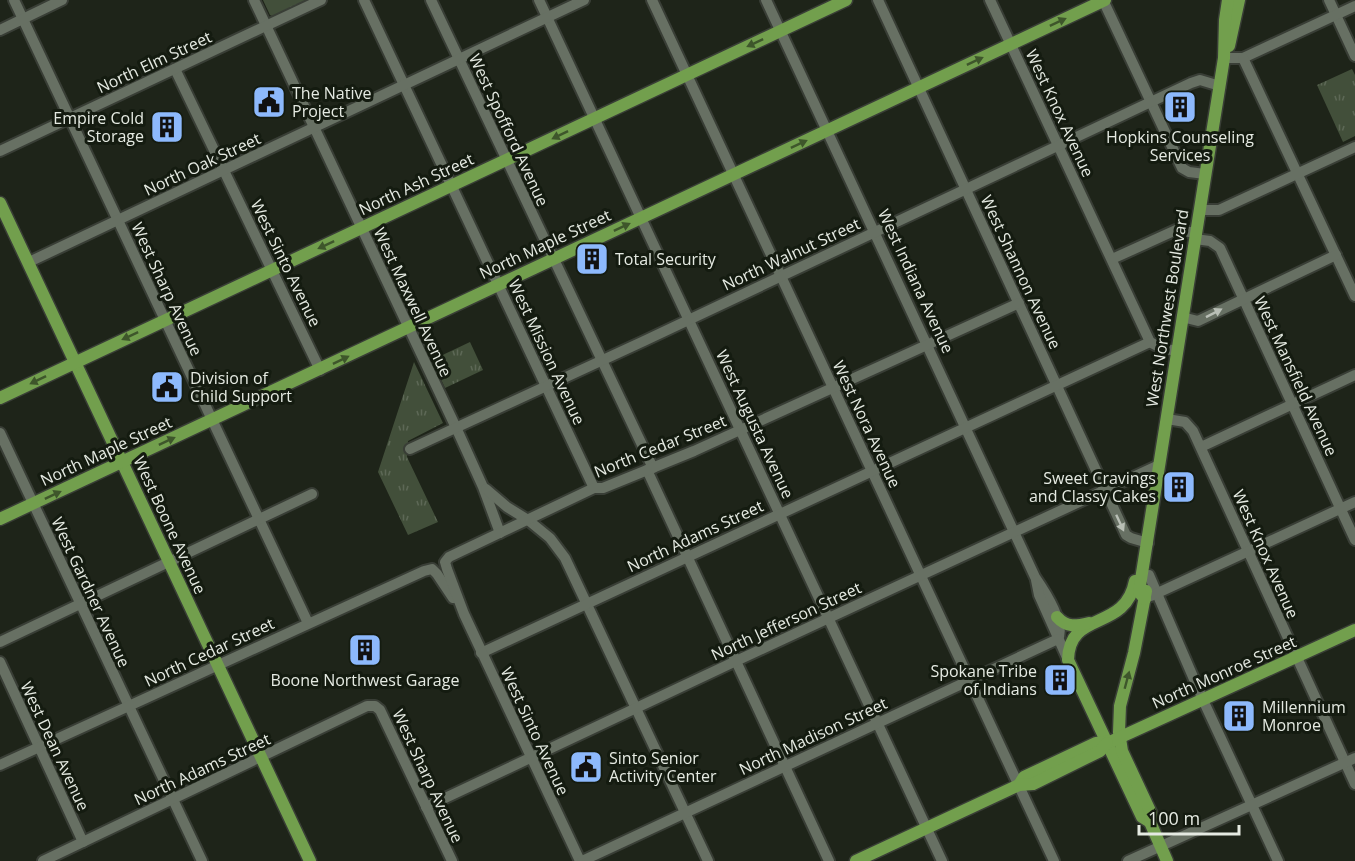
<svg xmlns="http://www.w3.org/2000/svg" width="1355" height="861" font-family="'Open Sans',sans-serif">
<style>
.grass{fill:url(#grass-tufts)}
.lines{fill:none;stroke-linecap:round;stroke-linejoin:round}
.minor-casing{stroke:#393e36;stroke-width:14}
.major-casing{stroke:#393e36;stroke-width:15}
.minor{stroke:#677063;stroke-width:10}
.major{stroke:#729f4d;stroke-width:12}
.oneway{fill:#3e562b}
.oneway2{fill:#b9bfb6}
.labels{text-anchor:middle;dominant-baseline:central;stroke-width:6;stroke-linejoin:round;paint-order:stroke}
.street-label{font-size:16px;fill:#e5eae2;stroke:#141b10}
.poi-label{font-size:16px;fill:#e5eae2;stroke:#141b10;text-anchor:start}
</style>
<defs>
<pattern id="grass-tufts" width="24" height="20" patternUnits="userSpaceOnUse" patternTransform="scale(1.5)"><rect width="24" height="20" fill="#424f3a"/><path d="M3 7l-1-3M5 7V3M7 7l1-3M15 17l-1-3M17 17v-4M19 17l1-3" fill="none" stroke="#5d6856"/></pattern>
</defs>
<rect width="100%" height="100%" fill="#1e2419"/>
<g class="grass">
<path d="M263,0H310L274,17L270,15Z"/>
<path d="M1352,69L1355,75V136L1343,142L1317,85Z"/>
<path d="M470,342L483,370L445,388L432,360Z"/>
<path d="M414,362L443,423L408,441L407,457L438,522L408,535L378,472Z"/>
</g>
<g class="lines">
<defs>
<g id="minor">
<path d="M14,0L308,623"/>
<path d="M254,0L459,434L483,487L500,533"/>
<path d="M364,0L594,488"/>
<path d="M431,0L653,468"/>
<path d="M539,0L942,861"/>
<path d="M652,0L1054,861"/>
<path d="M766,0L1035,577C1044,590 1066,624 1058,639"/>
<path d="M878,0L1126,535L1131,538L1148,543"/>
<path d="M990,0L1150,342L1161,348L1177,351"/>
<path d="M1103,0L1182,168L1189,172L1205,174"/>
<path d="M1329,0L1355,56"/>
<path d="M0,30L62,0"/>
<path d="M1224,58H1243L1355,6"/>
<path d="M1243,58L1355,296"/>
<path d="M175,69L320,370"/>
<path d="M0,151L321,0"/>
<path d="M1200,210H1219L1355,147"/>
<path d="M1195,239L1210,241L1220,248L1355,540"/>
<path d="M1112,259L1176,230L1196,233"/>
<path d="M29,262L584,0"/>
<path d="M1182,317L1198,321L1336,255"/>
<path d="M1167,419L1185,422L1193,431L1355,784"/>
<path d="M0,433L202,861"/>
<path d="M1201,447L1355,375"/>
<path d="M410,449L644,341L1191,83L1200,80L1220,86"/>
<path d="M647,470L829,861"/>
<path d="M486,489L507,507L528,520L550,538L565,558L708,861"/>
<path d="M1149,575L1203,700L1278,861"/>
<path d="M1036,580L1039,595L1068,660"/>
<path d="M1151,596L1355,502"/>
<path d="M0,642L312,494"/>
<path d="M481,653L1150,342"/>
<path d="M0,662L83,842"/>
<path d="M0,765L424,571L432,569L437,574L453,598"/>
<path d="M426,807L736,661L1159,465"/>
<path d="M43,861L367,706H375L380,710L452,861"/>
<path d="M580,861L464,614L447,569L445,562L449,557L594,488H603L694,451L1019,303"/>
<path d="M582,861L1058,639"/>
<path d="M1128,861L1355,758"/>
</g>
<g id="major">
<path d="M1229,46L1239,0"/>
<path d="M0,203L310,861"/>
<path d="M0,398L846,0"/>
<path d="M0,519L1105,0"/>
<path d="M1135,581C1125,633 1069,609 1068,660L1142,817L1150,822"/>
<path d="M1146,591L1134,653L1120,706L1119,732L1122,751L1151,813L1150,822L1167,861"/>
<path d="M1145,599L1139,592L1224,58L1225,20L1228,0"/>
<path d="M1057,617C1067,628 1076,626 1089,623"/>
<path d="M1019,785L1024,777L1096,743L1112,741L1355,630"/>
<path d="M856,861L1019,785L1033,784L1100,751L1107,743"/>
</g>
</defs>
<use href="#minor" class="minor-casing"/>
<use href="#major" class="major-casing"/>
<use href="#minor" class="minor"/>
<use href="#major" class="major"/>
</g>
<defs><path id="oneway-solid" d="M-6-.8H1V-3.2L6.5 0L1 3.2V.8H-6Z" transform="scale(1.5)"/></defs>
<g class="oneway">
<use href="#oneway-solid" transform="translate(1058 22) rotate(-25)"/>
<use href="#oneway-solid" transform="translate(755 43) rotate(155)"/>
<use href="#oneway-solid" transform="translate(975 61) rotate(-25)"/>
<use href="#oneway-solid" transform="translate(560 135) rotate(154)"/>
<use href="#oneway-solid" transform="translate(799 144) rotate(-25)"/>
<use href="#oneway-solid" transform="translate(622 227) rotate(-25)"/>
<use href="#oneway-solid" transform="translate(326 245) rotate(155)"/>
<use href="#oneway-solid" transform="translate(130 336) rotate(155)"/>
<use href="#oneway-solid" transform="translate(341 360) rotate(-26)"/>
<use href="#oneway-solid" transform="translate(38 380) rotate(154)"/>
<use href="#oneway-solid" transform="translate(167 441) rotate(-25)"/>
<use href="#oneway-solid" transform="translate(53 495) rotate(-25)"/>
<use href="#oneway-solid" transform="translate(1127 680) rotate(-75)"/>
</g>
<g class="oneway2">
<use href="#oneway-solid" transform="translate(1214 313) rotate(-27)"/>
<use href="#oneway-solid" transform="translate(1120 523) rotate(65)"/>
</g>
<defs>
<symbol id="civic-square" viewBox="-11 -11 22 22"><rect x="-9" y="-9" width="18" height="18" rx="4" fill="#8db9fc" stroke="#141b10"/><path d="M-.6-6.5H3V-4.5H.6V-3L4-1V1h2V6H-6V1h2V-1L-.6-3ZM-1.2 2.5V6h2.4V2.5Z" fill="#111"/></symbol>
<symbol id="building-square" viewBox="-11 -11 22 22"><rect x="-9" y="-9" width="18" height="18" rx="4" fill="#8db9fc" stroke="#141b10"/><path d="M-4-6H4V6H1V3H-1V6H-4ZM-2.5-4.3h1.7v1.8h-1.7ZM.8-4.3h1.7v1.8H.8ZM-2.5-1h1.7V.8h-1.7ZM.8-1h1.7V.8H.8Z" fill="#111"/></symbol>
</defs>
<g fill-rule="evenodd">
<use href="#civic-square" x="250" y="83" width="38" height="38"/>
<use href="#building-square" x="1161" y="88" width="38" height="38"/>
<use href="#building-square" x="148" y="108" width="38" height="38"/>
<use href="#building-square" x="573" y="240" width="38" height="38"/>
<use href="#civic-square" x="148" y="368" width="38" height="38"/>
<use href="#building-square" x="1160" y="468" width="38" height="38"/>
<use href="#building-square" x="346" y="631" width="38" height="38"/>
<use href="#building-square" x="1041" y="661" width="38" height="38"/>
<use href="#building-square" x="1220" y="697" width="38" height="38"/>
<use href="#civic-square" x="567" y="748" width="38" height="38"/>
</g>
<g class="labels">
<g class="street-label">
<text transform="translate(154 62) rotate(-25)">North Elm Street</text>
<text transform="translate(1060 113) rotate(65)">West Knox Avenue</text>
<text transform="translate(509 130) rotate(65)">West Spofford Avenue</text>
<text transform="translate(202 164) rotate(-25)">North Oak Street</text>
<text transform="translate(416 184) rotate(-25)">North Ash Street</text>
<text transform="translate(545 244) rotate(-25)">North Maple Street</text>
<text transform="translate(791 254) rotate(-25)">North Walnut Street</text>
<text transform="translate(286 263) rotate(64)">West Sinto Avenue</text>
<text transform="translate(1021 272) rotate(65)">West Shannon Avenue</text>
<text transform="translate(916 281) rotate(65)">West Indiana Avenue</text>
<text transform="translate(167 289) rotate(65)">West Sharp Avenue</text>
<text transform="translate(413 302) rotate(65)">West Maxwell Avenue</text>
<text transform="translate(1167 308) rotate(-81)">West Northwest Boulevard</text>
<text transform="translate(547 352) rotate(65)">West Mission Avenue</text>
<text transform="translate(1296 376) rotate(65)">West Mansfield Avenue</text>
<text transform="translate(755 424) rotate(65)">West Augusta Avenue</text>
<text transform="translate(867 424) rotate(65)">West Nora Avenue</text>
<text transform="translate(660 446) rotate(-22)">North Cedar Street</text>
<text transform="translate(106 451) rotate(-25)">North Maple Street</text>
<text transform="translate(170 525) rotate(65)">West Boone Avenue</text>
<text transform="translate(695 536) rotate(-25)">North Adams Street</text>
<text transform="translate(1266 554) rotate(66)">West Knox Avenue</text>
<text transform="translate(91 592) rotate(65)">West Gardner Avenue</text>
<text transform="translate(786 621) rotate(-25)">North Jefferson Street</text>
<text transform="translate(209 652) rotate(-25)">North Cedar Street</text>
<text transform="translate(1224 672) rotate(-24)">North Monroe Street</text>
<text transform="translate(535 731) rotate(65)">West Sinto Avenue</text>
<text transform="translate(813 736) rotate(-25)">North Madison Street</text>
<text transform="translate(55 746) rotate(65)">West Dean Avenue</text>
<text transform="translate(202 769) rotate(-25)">North Adams Street</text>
<text transform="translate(428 776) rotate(65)">West Sharp Avenue</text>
</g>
<g class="poi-label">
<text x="292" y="93">The Native<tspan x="292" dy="18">Project</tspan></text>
<text x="144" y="118" text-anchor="end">Empire Cold<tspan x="144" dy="18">Storage</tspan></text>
<text x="1180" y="137" text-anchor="middle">Hopkins Counseling<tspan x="1180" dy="18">Services</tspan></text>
<text x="615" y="259">Total Security</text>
<text x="190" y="378">Division of<tspan x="190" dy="18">Child Support</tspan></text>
<text x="1156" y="478" text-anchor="end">Sweet Cravings<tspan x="1156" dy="18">and Classy Cakes</tspan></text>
<text x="1037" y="671" text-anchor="end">Spokane Tribe<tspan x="1037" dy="18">of Indians</tspan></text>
<text x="365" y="680" text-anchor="middle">Boone Northwest Garage</text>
<text x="1262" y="707">Millennium<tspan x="1262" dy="18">Monroe</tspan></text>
<text x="609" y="758">Sinto Senior<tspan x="609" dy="18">Activity Center</tspan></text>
</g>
</g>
<path d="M1139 825v9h100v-9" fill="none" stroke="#e5eae2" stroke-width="3"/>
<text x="1148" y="825" font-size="18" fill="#e5eae2" stroke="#141b10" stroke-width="4.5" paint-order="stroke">100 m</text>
</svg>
